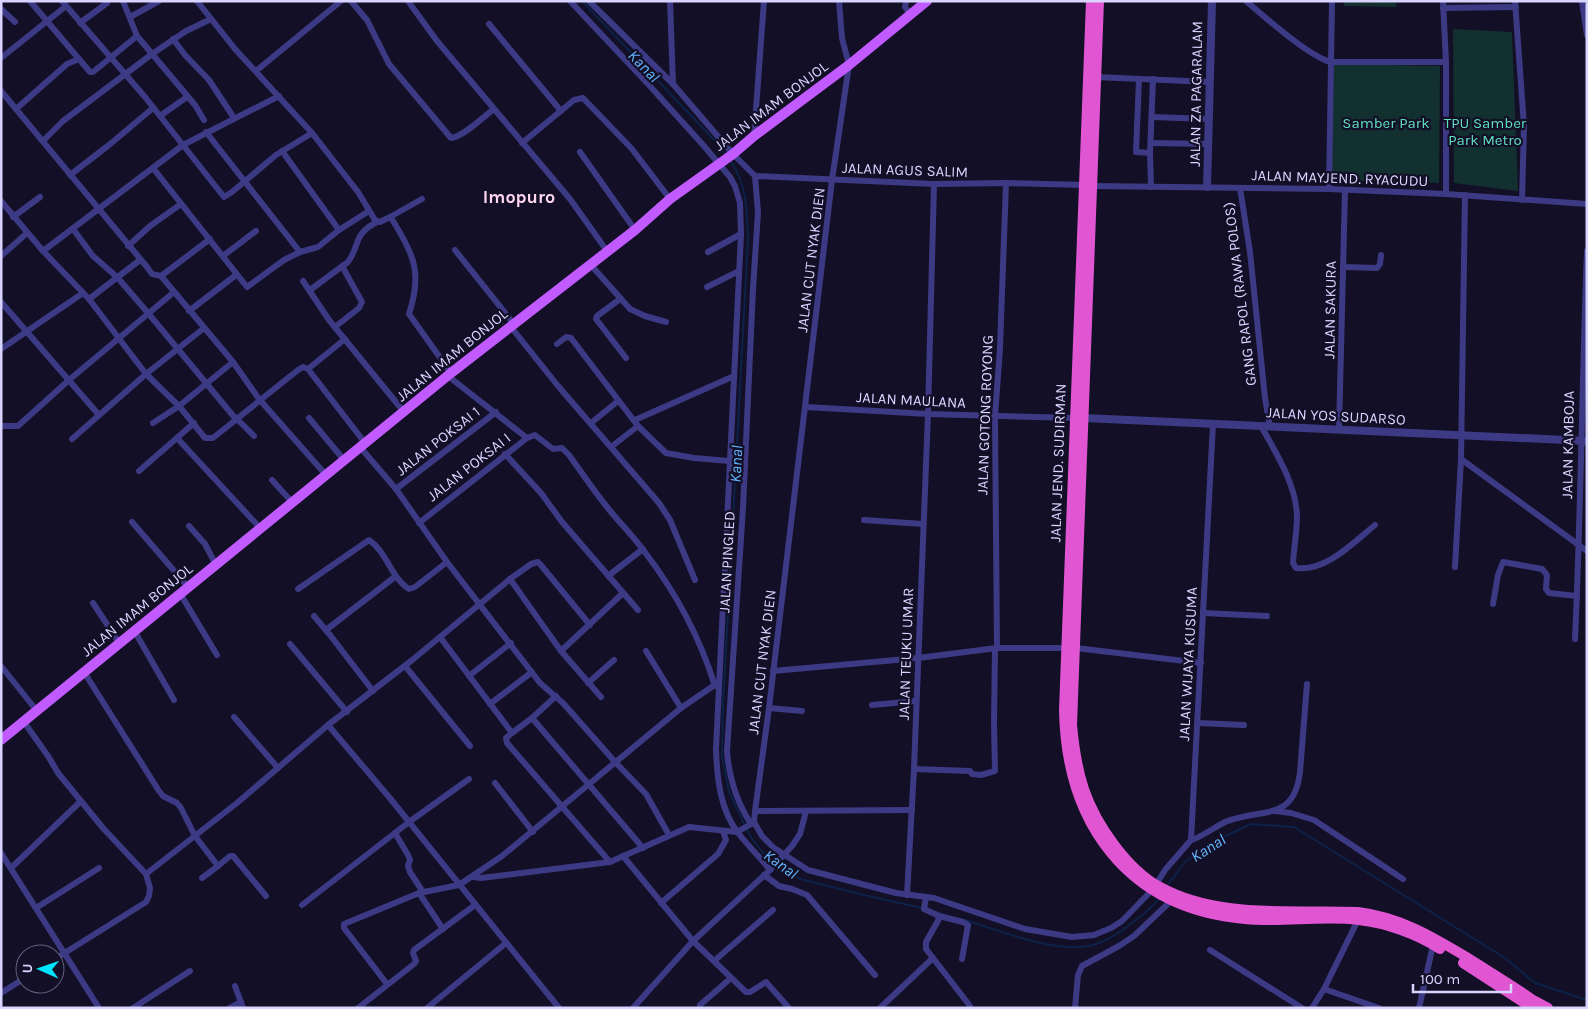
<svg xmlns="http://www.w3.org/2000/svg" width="1588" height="1009" font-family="Karla,sans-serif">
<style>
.green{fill:#12302f}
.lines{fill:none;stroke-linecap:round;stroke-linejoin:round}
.stream{stroke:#0c2248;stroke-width:2}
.minor{stroke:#3d3a85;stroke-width:6}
.tertiary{stroke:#3d3a85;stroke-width:8}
.primary{stroke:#c25bff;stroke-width:10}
.trunk{stroke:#e055d1;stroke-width:10}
.labels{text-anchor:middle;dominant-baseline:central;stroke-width:4.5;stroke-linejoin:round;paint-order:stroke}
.street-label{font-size:15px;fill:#d9d4ff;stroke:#130f26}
.park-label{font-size:15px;fill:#5fe0c0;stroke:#130f26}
.water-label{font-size:16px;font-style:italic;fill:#62b6ff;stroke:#130f26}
.quarter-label{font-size:18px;font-weight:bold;fill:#ffd6f0;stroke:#130f26}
</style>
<rect width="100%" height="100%" fill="#130f26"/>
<g class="green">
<path d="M1344,1H1396V7L1344,6Z"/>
<path d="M1453,29L1512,32L1518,191L1454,183Z"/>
<path d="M1334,64L1440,66L1439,183L1331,180Z"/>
</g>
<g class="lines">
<g class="stream">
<path d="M582,1L720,146L725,154"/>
<path d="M730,160C747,184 747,211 748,239L723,705L722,756L729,792L750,836L763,853L800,879L864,895L922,908"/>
<path d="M1166,887L1185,862L1213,842L1251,824L1294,827L1505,958L1535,983L1587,1000"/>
<path d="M936,912L946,915"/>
<path d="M965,920C1001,931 1051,952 1088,946C1105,943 1119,933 1132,923C1142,915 1153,908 1160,897"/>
</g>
<g class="minor">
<path d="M30,1L90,72H93L137,36"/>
<path d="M62,1L145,97L224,197L232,192L276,155L312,133"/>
<path d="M123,1L137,36L195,105L204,120"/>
<path d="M197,1L235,49L312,133L358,192L375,220L380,222L390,217L393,221C415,256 422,274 409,314L451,373"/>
<path d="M351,1L367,20L389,64L451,138C463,137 483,117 494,109"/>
<path d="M408,1L437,41L570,199L607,251"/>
<path d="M570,1L648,84L704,146L730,177L735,186L740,203L741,234L716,749C717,778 720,811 739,834C749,847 760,857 770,870"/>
<path d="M589,1L673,84"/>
<path d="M670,1L673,84L733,154L755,176L934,184L1006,183L1085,185"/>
<path d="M839,1L842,38L849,65L832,180L769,708L755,811L754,822L762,836L774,848L808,870L896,893L934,898L1025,929L1072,937L1094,935L1111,928L1122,921L1154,888L1165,870L1191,840L1213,424"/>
<path d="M906,1L905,7L910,14"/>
<path d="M1246,1C1266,18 1307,55 1330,62H1446"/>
<path d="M1443,1L1446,62V194"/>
<path d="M1515,1L1524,126L1522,200"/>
<path d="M1582,1L1587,35"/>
<path d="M1443,8L1516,7"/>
<path d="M1,9L15,22"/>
<path d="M130,17L159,1"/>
<path d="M80,23L107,3"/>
<path d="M489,24L561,111"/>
<path d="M173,39L185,55L209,80L234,118"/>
<path d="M1,58L66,6"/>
<path d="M256,71L341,1"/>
<path d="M1096,77L1209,82"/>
<path d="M1139,79L1136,152L1150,153L1151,187"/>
<path d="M1,91L147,267L152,274L161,276L233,362L259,399L326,475"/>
<path d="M16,109L67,64L79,59"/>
<path d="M160,116L187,97"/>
<path d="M1152,117L1209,119"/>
<path d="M206,132L300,252"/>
<path d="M754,136L764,1"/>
<path d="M43,141L63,121L152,54L186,31L211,19"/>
<path d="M522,143L574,100L583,98L632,149L670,199"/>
<path d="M1151,143L1208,144"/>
<path d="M282,151L339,230"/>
<path d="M580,152L635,230"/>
<path d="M1150,153L1153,79"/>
<path d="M153,168L247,287L284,260L300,252L318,247L339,230L369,211"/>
<path d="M70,175L109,145L153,108"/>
<path d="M1093,186L1329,189L1446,194L1587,204"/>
<path d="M1240,188L1250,252L1265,398L1270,427"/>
<path d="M1329,189L1332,1"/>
<path d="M1465,195L1461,459L1587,551"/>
<path d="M1,201L43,251L89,299L146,374L179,406L205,438H213L298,370L303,367L308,369L345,339"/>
<path d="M13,217L40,197"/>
<path d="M390,217L422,199"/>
<path d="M73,229L93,256L117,277L148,313L235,418"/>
<path d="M128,246L150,226L181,204"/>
<path d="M455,250L514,324"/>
<path d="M43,251L183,145L279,96"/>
<path d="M708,252L741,234"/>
<path d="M1,256L27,233"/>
<path d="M223,256L256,231"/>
<path d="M590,264L630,309L645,316L666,322"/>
<path d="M1343,267L1377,268L1380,264L1381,255"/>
<path d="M161,276L210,239"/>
<path d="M303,281L329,320L404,412"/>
<path d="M707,287L739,271"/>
<path d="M310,290L348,262C361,244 352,235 377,222"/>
<path d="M89,299L140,260"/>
<path d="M620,299L597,316L596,319L626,358"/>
<path d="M1,302L99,415"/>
<path d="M189,311L236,275"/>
<path d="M335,327L359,308L362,302L342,266"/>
<path d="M511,327L558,386L659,503L670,520L695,580"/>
<path d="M557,344L566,337L571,338L638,426L666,453L694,458L729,461"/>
<path d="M1,349L83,293"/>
<path d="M308,369L365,443"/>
<path d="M448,376L527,438"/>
<path d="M806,407L928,414L1075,418"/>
<path d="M236,418L254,436"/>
<path d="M309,418L344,460"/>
<path d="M635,420L734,376"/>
<path d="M153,423L179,406L233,362"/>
<path d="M591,423L618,401"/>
<path d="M1,426H18L69,380L174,292"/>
<path d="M1261,426C1276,453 1296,484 1297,516C1297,531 1294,547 1293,563L1296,568C1326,572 1354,542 1375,525"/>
<path d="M1339,430L1345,190"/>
<path d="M177,438L261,529"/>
<path d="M72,439L146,374L204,328"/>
<path d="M360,447L396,489L447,562L540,683L563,703L616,763L646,794L669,835"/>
<path d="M611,447L638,426"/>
<path d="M505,454L541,493L562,522L638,610"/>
<path d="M139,471L194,423"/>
<path d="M272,480L292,502"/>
<path d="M396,489L496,412"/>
<path d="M864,520L923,524"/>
<path d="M132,522L189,588"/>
<path d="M419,523L527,438L535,435L553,449L562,448L569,455C582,473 594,491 607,507C619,522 633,536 644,551C675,591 700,638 715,686"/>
<path d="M189,526L205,544L216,565"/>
<path d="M1455,567L1461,459"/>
<path d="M608,576L643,549"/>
<path d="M510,579L561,651L601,697"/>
<path d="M298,589L369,540C387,552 391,578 409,589L415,587L447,562"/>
<path d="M181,595L217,655"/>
<path d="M93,603L120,644"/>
<path d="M1493,604L1498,575L1503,562L1542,569L1547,575L1546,589L1549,593L1577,596"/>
<path d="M1203,613L1267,616"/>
<path d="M314,616L330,635L373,691"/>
<path d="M326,630L396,576"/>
<path d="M135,632L174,700"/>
<path d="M440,637L512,733L506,738L507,743L610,862"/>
<path d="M1575,639C1581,510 1582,380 1587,251"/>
<path d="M290,644L347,712"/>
<path d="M997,648L995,416L1000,348L1006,183"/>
<path d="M1076,648L1201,663"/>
<path d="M561,651L623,593"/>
<path d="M646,651L681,708"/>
<path d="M1,666L37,711"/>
<path d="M405,666L470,746"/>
<path d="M773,671L918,658L997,648H1066"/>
<path d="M84,672L159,791L163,796L177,803L181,808L195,836L218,866L230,856H233L266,896"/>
<path d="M469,676L511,643"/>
<path d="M588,683L614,660"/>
<path d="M490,704L532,672"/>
<path d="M872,705L916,701"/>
<path d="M769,708L802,711"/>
<path d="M234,717L278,768"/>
<path d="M532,718L643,848"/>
<path d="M24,722L48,756L58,773L103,828L146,874L150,888L149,896L146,902L55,959"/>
<path d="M1198,723L1244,725"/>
<path d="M328,725L389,797L559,1008"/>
<path d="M512,733L532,718L556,696"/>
<path d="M914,769L970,771L972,774L981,775L995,771L994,723L995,649"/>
<path d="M495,783L533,832"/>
<path d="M755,811L912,810"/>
<path d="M1275,811L1291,813L1314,820L1403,879"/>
<path d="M751,824C736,801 729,778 727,751L743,508L753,289L758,212L755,176"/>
<path d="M395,833L408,855L410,860L408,866L410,872L423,892"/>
<path d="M1191,840C1196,840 1217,826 1225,822C1261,807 1294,823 1300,772L1307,684"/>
<path d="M1,853L99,1008"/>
<path d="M623,856L693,941L746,992H750L766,982L789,1008"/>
<path d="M11,868L81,801"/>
<path d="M146,874L237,803L328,725L411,661L510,579L531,564L538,562L540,564L590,625"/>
<path d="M764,875L779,886L792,889L807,895L875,975"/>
<path d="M473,877L481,878L610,862L689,827L737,832L753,823"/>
<path d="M202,878L218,866"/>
<path d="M419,893L443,929"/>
<path d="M907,895L914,769L928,414L934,184"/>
<path d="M926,897L924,909L937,915L939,919L926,942V949L970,1006"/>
<path d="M661,903L718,854L726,840L723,831"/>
<path d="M302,905L409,822L469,779"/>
<path d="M36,908L99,868"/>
<path d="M939,916L963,922L968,925L962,959"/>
<path d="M1210,950L1302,1008"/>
<path d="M714,961L773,910"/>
<path d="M387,984L344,928V924L419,893L459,885L502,856L681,708L719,682"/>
<path d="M235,986L243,1008"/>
<path d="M1324,989L1379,1008"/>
<path d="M1,993L25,978"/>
<path d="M700,1005L731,978"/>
<path d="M133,1008L190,971"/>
<path d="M230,1008L241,1002"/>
<path d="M358,1008L414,964L416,961L413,953L414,950L475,905"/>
<path d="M427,1008L506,943"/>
<path d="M633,1008L693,941L770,870L792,846L800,834L806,811"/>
<path d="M880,1008L933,958"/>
<path d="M1075,1008L1078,975L1082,966L1119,946L1134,936L1173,899"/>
<path d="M1312,1008L1324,989L1358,920"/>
<path d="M1419,1008L1433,945"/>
</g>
<g class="tertiary">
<path d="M1207,187L1212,1"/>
<path d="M1084,418L1587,441"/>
</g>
<path class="primary" d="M1,740L451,373L635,230L670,199L733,154L754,136L849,65L927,1"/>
<g class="trunk">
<path d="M1091,1L1064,710C1066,823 1127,909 1245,919C1282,923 1321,915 1359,920C1386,923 1417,934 1440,949"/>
<path d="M1099,1L1072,725C1074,747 1077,768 1084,789C1096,824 1127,869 1160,887C1180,898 1206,905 1229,908C1272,914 1315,910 1358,912C1400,917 1433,937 1468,958C1490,972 1512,985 1533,1000L1548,1008"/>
<path d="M1463,963L1532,1008"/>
</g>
</g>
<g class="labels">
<g class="street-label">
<text transform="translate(1196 94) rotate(-89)">JALAN ZA PAGARALAM</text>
<text transform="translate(771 106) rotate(-37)">JALAN IMAM BONJOL</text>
<text transform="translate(905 170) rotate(2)">JALAN AGUS SALIM</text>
<text transform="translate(1340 178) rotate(2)">JALAN MAYJEND. RYACUDU</text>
<text transform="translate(811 260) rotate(-83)">JALAN CUT NYAK DIEN</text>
<text transform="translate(1240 294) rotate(-97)">GANG RAPOL (RAWA POLOS)</text>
<text transform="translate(1330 310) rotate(-89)">JALAN SAKURA</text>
<text transform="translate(452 355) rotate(-39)">JALAN IMAM BONJOL</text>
<text transform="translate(911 400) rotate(3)">JALAN MAULANA</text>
<text transform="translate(985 415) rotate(-88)">JALAN GOTONG ROYONG</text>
<text transform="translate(1336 416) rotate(3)">JALAN YOS SUDARSO</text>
<text transform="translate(438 441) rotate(-38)">JALAN POKSAI 1</text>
<text transform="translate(1568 445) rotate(-89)">JALAN KAMBOJA</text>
<text transform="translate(1058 463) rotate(-88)">JALAN JEND. SUDIRMAN</text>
<text transform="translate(469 467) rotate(-38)">JALAN POKSAI I</text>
<text transform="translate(727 562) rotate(-87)">JALAN PINGLED</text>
<text transform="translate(137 610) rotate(-39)">JALAN IMAM BONJOL</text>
<text transform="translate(906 654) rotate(-88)">JALAN TEUKU UMAR</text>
<text transform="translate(762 662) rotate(-83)">JALAN CUT NYAK DIEN</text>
<text transform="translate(1188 664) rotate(-87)">JALAN WIJAYA KUSUMA</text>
</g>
<g class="park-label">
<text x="1386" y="123">Samber Park</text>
<text x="1485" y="123">TPU Samber<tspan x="1485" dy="17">Park Metro</tspan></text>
</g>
<g class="water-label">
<text transform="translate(644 66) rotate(46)">Kanal</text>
<text transform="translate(736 464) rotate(-87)">Kanal</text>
<text transform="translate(1208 848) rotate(-32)">Kanal</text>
<text transform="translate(781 864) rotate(36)">Kanal</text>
</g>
<g class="quarter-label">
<text x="519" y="197">Imopuro</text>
</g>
</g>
<rect width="1588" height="1009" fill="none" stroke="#d9d4ff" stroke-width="5"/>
<g transform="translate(40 969) rotate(272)"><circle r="24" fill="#130f26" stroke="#625e7d"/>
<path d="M0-4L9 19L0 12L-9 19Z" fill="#00e5ff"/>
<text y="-8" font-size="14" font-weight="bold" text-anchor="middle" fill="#d9d4ff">U</text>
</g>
<path d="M1413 984v8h98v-8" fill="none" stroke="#d9d4ff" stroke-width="2.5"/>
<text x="1420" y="984" font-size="15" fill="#d9d4ff" stroke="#130f26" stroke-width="4" paint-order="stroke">100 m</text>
</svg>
